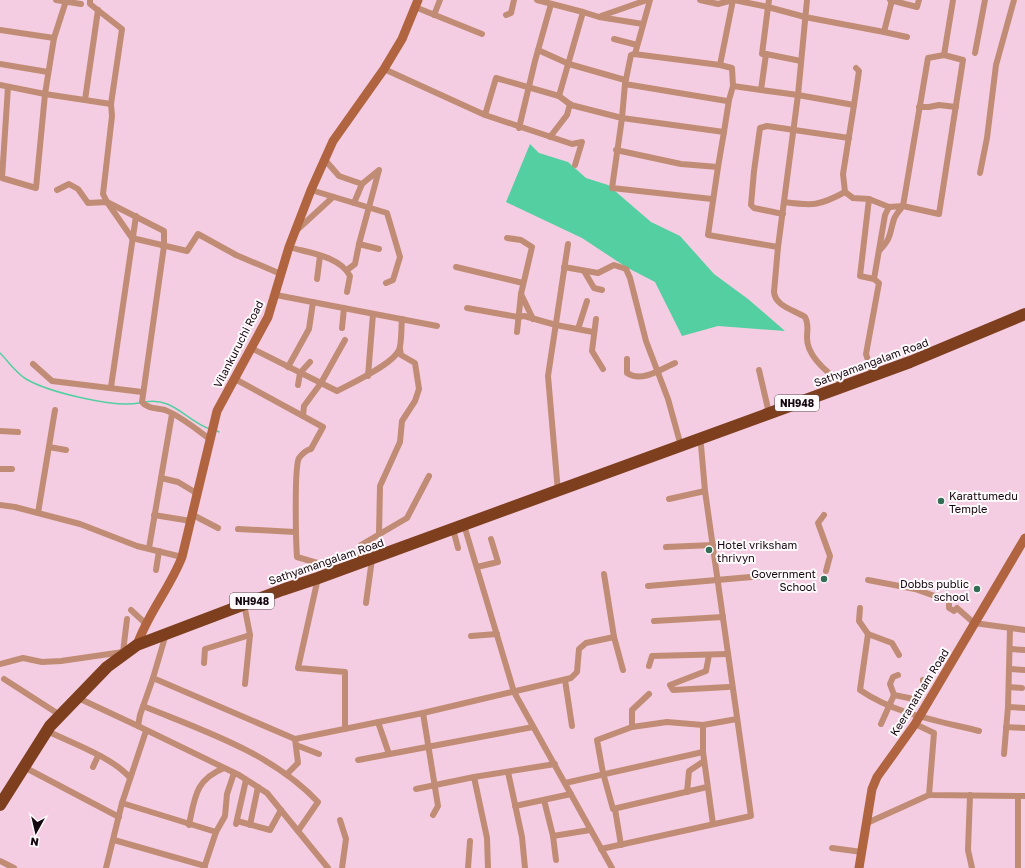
<svg xmlns="http://www.w3.org/2000/svg" width="1025" height="868" font-family="'Golos Text',sans-serif">
<style>
.water{fill:#53cfa1}
.lines{fill:none;stroke-linecap:round;stroke-linejoin:round}
.stream{stroke:#53cfa1;stroke-width:1.5}
.street{stroke:#c18c75;stroke-width:6}
.secondary{stroke:#b16440;stroke-width:9}
.highway{stroke:#7e3f1f;stroke-width:12}
.poi-dot{fill:#336d56;stroke:#fefafc;stroke-width:1.5}
.labels{text-anchor:middle;dominant-baseline:central;stroke-width:4;stroke-linejoin:round;paint-order:stroke}
.shield{fill:#fefafc;stroke:#5b5157;stroke-width:1}
.shield-label{font-size:10px;font-weight:bold;fill:#150810}
.street-label{font-size:11px;fill:#150810;stroke:#fefafc}
.poi-label{font-size:11px;fill:#150810;stroke:#fefafc;text-anchor:start}
</style>
<rect width="100%" height="100%" fill="#f5cde2"/>
<path class="water" d="M530,144L539,153L568,162L586,178L608,185L651,222L680,236L714,274L748,299L785,331L718,326L682,336L655,282L626,267L582,238L506,202Z"/>
<g class="lines">
<g class="stream">
<path d="M0,353C8,361 16,373 26,379C48,392 114,408 139,403"/>
<path d="M145,402C172,396 188,422 210,429"/>
<path d="M215,430L219,432"/>
</g>
<g class="street">
<path d="M56,0L81,4"/>
<path d="M90,0V4L122,29L111,104L112,116L103,194L107,202L132,238L187,251L198,234L236,255L281,274"/>
<path d="M537,0L583,12L559,96L571,105L622,118L612,188L712,199"/>
<path d="M700,0L718,4L733,0L720,65"/>
<path d="M734,0L768,7L762,54H766L761,90L798,95L854,105L859,71L856,68"/>
<path d="M769,0L768,7L805,17L884,32L892,0"/>
<path d="M807,0L798,95L778,247L774,292C775,306 794,310 805,317C809,324 807,330 807,338C807,358 830,375 845,385"/>
<path d="M890,0L917,7L919,0"/>
<path d="M415,7L482,34"/>
<path d="M583,12L599,17L643,24"/>
<path d="M434,15L440,0"/>
<path d="M506,15L511,13L514,0"/>
<path d="M601,16L647,0"/>
<path d="M0,30L54,38"/>
<path d="M884,32L907,37"/>
<path d="M614,39L637,45"/>
<path d="M538,50L569,64L625,80"/>
<path d="M975,53L985,0"/>
<path d="M635,54L650,0"/>
<path d="M766,54L801,61"/>
<path d="M944,55L953,0"/>
<path d="M0,64L48,72"/>
<path d="M384,69L485,115L496,78L559,96"/>
<path d="M625,84L631,55L634,54L720,65L732,68L733,86"/>
<path d="M0,85L45,94L54,38L66,1"/>
<path d="M8,87L2,178L36,188L45,94L111,104"/>
<path d="M85,100L98,10"/>
<path d="M729,100L724,132L622,118L625,84L727,101L729,100L733,86L761,90"/>
<path d="M854,105L843,174L845,192L853,198L869,199L889,207L903,206L939,214L963,60L944,55L928,58L903,206C900,210 896,214 894,219C889,235 892,237 879,251"/>
<path d="M919,107H929L939,105L956,107"/>
<path d="M485,115L572,144L582,142L575,165"/>
<path d="M519,128L535,61L551,4"/>
<path d="M550,137L567,115L570,104"/>
<path d="M616,150L681,164L718,167L708,235L778,247"/>
<path d="M325,160L339,176L362,184"/>
<path d="M718,167L724,132"/>
<path d="M980,173L987,138L996,65L1014,0"/>
<path d="M57,190L69,184L78,189L88,203L107,202L164,231V246L142,402C147,409 157,408 165,410C181,416 197,430 211,440"/>
<path d="M311,190L387,213L400,257L393,280L386,283"/>
<path d="M869,199L860,276L874,279L879,283L866,354L873,375"/>
<path d="M784,202C813,206 819,206 845,192"/>
<path d="M783,214L754,208L751,205L754,171L760,128L767,126L849,138"/>
<path d="M296,231L333,197"/>
<path d="M507,238L521,240L532,247L521,294L517,332"/>
<path d="M359,244L379,249"/>
<path d="M289,247C309,253 340,256 350,276L347,292"/>
<path d="M456,267L523,283"/>
<path d="M564,267L598,273L614,265L626,269L630,278L646,341L668,399L681,446"/>
<path d="M347,270L355,264L359,244L379,170L362,184L354,203"/>
<path d="M584,271L594,288L602,290"/>
<path d="M317,279L320,256"/>
<path d="M874,279L885,215L889,207"/>
<path d="M521,294L533,319"/>
<path d="M276,295L437,326"/>
<path d="M467,308L518,317L524,316L556,325L593,332"/>
<path d="M596,319L592,351L603,369"/>
<path d="M342,328L344,308"/>
<path d="M578,329L587,301"/>
<path d="M251,348L337,391C351,384 393,364 399,350C402,342 401,329 402,319"/>
<path d="M627,359V373C642,383 661,369 675,363"/>
<path d="M33,364L52,381L142,392"/>
<path d="M288,367L309,329L313,302"/>
<path d="M759,370L769,413"/>
<path d="M368,376L373,314"/>
<path d="M235,379L323,427L311,449C306,450 302,454 299,458C294,467 296,543 297,557L338,569"/>
<path d="M298,385L300,373L310,362"/>
<path d="M111,387L136,216"/>
<path d="M303,416L304,406L321,383L345,340"/>
<path d="M0,431L18,432"/>
<path d="M49,447L66,450"/>
<path d="M0,469H12"/>
<path d="M161,478L178,482L198,494"/>
<path d="M558,492L548,376L568,244"/>
<path d="M669,499L705,491"/>
<path d="M0,505L15,507L80,524L137,546L182,557"/>
<path d="M38,513L55,410"/>
<path d="M154,515L191,521"/>
<path d="M193,515L218,528"/>
<path d="M824,515L818,523L830,556L826,571"/>
<path d="M464,525L514,692L612,868"/>
<path d="M238,529L295,532"/>
<path d="M453,529L458,548"/>
<path d="M379,534L380,486L400,442L402,421L415,401L419,389L415,363L401,355L400,349"/>
<path d="M666,547L713,545"/>
<path d="M149,548L172,414"/>
<path d="M360,563L361,545L407,518L429,476"/>
<path d="M477,567L498,562L491,539"/>
<path d="M156,570L159,551"/>
<path d="M604,574L614,637L623,670"/>
<path d="M318,578L298,668L345,672V729"/>
<path d="M868,580L915,589L949,601V608L954,611L957,608L974,623L1025,630"/>
<path d="M648,586L774,575"/>
<path d="M366,603L372,559"/>
<path d="M244,604L250,635L245,684"/>
<path d="M860,608L859,621L868,634L892,643L899,655"/>
<path d="M131,610L145,623"/>
<path d="M654,621L723,617"/>
<path d="M166,634L153,678L295,739L423,713L571,678L577,672L579,649L586,643L614,637"/>
<path d="M868,634L860,690C895,714 939,721 979,731"/>
<path d="M471,636L497,634"/>
<path d="M1010,649L1025,650"/>
<path d="M123,652L127,619"/>
<path d="M709,655L706,671L670,685L673,690L728,687"/>
<path d="M204,663L205,649L250,635"/>
<path d="M0,664L23,658L42,662L61,661L123,652"/>
<path d="M649,666L652,656L728,654"/>
<path d="M1010,669L1025,670"/>
<path d="M153,678L140,715L138,726L239,775L267,793L328,868"/>
<path d="M4,679L60,715"/>
<path d="M565,680L572,726"/>
<path d="M1009,687L1022,688"/>
<path d="M894,695L890,684L893,677L898,675"/>
<path d="M76,697L138,726"/>
<path d="M143,706C204,731 272,753 318,802L298,831"/>
<path d="M1008,707L1025,708"/>
<path d="M423,713L438,806L433,815"/>
<path d="M378,722L389,754"/>
<path d="M881,724L894,695L914,699L924,687L923,680"/>
<path d="M915,724L934,733L929,795L1025,796"/>
<path d="M703,725V752L713,824"/>
<path d="M632,727V710L649,694"/>
<path d="M1006,727L1025,728"/>
<path d="M47,731C70,742 114,758 130,778"/>
<path d="M296,745L319,754"/>
<path d="M1004,754L1008,707L1010,629"/>
<path d="M358,760L533,727"/>
<path d="M24,767L119,817"/>
<path d="M93,767L98,756"/>
<path d="M508,772L522,837L525,868"/>
<path d="M287,774L298,763L295,739"/>
<path d="M474,777L487,838L488,868"/>
<path d="M565,783L703,752"/>
<path d="M707,787L613,809L603,773L597,740L632,727L667,722L703,725L737,719"/>
<path d="M416,789L474,777L555,764"/>
<path d="M687,792L689,771L704,761"/>
<path d="M970,795L968,850L972,868"/>
<path d="M544,800L553,836L590,830"/>
<path d="M122,803L216,832L204,868"/>
<path d="M515,806L571,794"/>
<path d="M615,809L621,845"/>
<path d="M340,820L346,839L342,868"/>
<path d="M237,821L270,830L281,810"/>
<path d="M867,823L929,795"/>
<path d="M236,824L246,780"/>
<path d="M189,825C195,797 195,780 224,768"/>
<path d="M250,825L258,787"/>
<path d="M216,832L225,816L227,794L234,773"/>
<path d="M553,836L556,860"/>
<path d="M114,840L205,866"/>
<path d="M832,848L862,852"/>
<path d="M601,849L751,816L705,491L701,445"/>
<path d="M0,861L14,868"/>
<path d="M106,868L122,803L146,731"/>
<path d="M468,868L470,841"/>
<path d="M1018,868V796"/>
</g>
<g class="secondary">
<path d="M137,645C148,613 170,588 182,557L217,411L268,317L289,247L311,190L333,141L384,69L402,39L418,0"/>
<path d="M859,868L872,789L877,777L915,724L1025,538"/>
</g>
<path class="highway" d="M0,805L50,726L107,667L137,645L282,590L318,578L910,362L1025,314"/>
</g>
<g class="poi-dot">
<circle cx="941" cy="501" r="4"/>
<circle cx="709" cy="550" r="4"/>
<circle cx="824" cy="579" r="4"/>
<circle cx="977" cy="589" r="4"/>
</g>
<g class="labels">
<g class="shield">
<rect x="775" y="395" width="44" height="16" rx="3"/>
<rect x="230" y="593" width="44" height="16" rx="3"/>
</g>
<g class="shield-label">
<text x="797" y="403">NH948</text>
<text x="252" y="601">NH948</text>
</g>
<g class="street-label">
<text transform="translate(238 344) rotate(-63)">Vilankuruchi Road</text>
<text transform="translate(871 362) rotate(-20)">Sathyamangalam Road</text>
<text transform="translate(326 561) rotate(-19)">Sathyamangalam Road</text>
<text transform="translate(919 692) rotate(-58)">Keeranatham Road</text>
</g>
<g class="poi-label">
<text x="949" y="495">Karattumedu<tspan x="949" dy="13">Temple</tspan></text>
<text x="717" y="544">Hotel vriksham<tspan x="717" dy="13">thrivyn</tspan></text>
<text x="816" y="573" text-anchor="end">Government<tspan x="816" dy="13">School</tspan></text>
<text x="969" y="583" text-anchor="end">Dobbs public<tspan x="969" dy="13">school</tspan></text>
</g>
</g>
<g transform="translate(36 832) rotate(188)" stroke="#fefafc" stroke-width="3" paint-order="stroke">
<path d="M0-3L7 15L0 10L-7 15Z" fill="#150810"/>
<text y="-6" font-size="11" font-weight="bold" text-anchor="middle" fill="#150810">N</text>
</g>
</svg>
